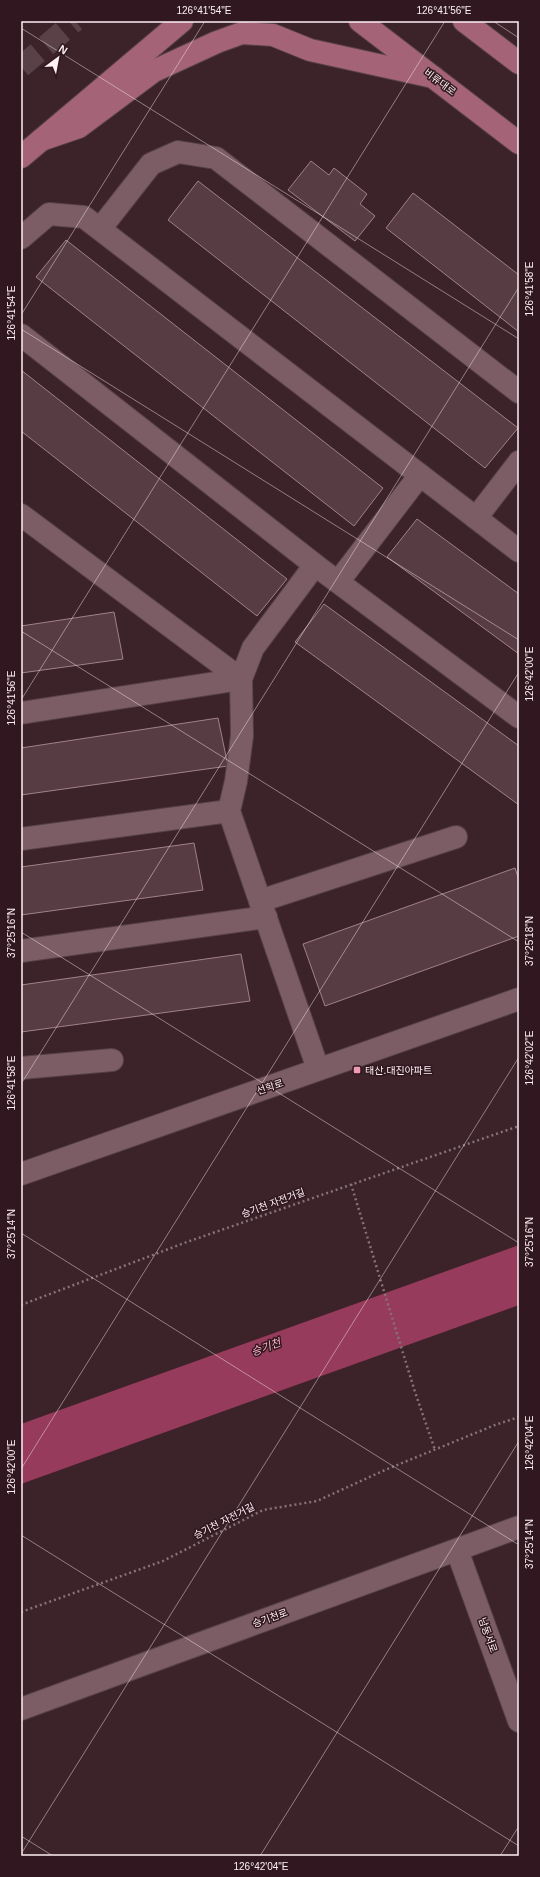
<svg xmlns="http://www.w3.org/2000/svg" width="540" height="1877" font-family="Helvetica,'Noto Sans KR',sans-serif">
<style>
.water{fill:#963b5b}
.building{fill:#583c43;stroke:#a18189}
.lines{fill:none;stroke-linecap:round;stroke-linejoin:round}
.major-tunnel{stroke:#594147;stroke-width:22;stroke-dasharray:22 11;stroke-linecap:butt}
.minor-casing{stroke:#574148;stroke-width:24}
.major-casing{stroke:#574148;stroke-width:24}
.path{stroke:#877277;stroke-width:2.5;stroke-dasharray:2 3;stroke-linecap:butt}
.minor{stroke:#7c5d65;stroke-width:22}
.major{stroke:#a46376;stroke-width:22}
.ticks{fill:none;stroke:#fef0f3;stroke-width:1;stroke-opacity:0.45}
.poi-dot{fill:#f19ab3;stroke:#311820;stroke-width:1.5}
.labels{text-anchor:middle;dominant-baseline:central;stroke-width:3;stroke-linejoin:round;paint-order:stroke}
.street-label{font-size:10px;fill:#fef0f3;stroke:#311820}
.poi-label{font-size:10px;fill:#fef0f3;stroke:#311820;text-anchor:start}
.water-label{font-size:11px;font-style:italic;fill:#ffb2c7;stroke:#311820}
.neatline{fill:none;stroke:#fef0f3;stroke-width:1.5}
.ticks-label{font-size:10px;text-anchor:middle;fill:#fef0f3}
</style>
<rect width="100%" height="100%" fill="#3c2229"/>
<path class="water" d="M519,1245V1305L21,1484V1424Z"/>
<g class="building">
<path d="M311,161L329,175L334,168L367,194L360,204L375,216L355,241L288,190Z"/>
<path d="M198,181L518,428L485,468L168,220Z"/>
<path d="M413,193L519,275V332L386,228Z"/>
<path d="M66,240L383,488L354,526L36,277Z"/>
<path d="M21,370L287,579L257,616L21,431Z"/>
<path d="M417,519L519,594V654L387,557Z"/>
<path d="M324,604L519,746V805L295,642Z"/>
<path d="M114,612L123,659L21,673V626Z"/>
<path d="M218,718L228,766L21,795V748Z"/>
<path d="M194,843L203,890L21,915V867Z"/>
<path d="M515,868L519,880V936L325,1006L303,944Z"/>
<path d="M241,954L250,1001L21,1032V985Z"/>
</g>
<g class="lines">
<path class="major-tunnel" d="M21,67L75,21"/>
<defs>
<g id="minor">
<path d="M100,229L151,164L178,152L216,158L519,392"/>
<path d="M21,238L49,214L84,217L519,551"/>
<path d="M21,335L315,565L519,717"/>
<path d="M21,515L241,679L242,736L236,781L229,811L318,1069"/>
<path d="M476,518L519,462"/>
<path d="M338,582L420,475"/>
<path d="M21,713L241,679L253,648L315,565"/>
<path d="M21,839L229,811"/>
<path d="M260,901L456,837"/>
<path d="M21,951L266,917"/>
<path d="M21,1068L112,1060"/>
<path d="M21,1174L519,999"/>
<path d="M457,1550L519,1721"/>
<path d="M21,1709L519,1527"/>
</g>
<g id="major">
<path d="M360,21L519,143"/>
<path d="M464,21L519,63"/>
<path d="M41,140L79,127L154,71L217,42L242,33L273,35L310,50L433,77"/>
<path d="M21,157L182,21"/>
</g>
</defs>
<use href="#minor" class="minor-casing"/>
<use href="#major" class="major-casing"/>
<g class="path">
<path d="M351,1184L415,1392L435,1450"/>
<path d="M21,1305L187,1242L519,1126"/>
<path d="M21,1612L163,1561L263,1510L317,1501L385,1470L495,1425L519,1417"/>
</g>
<use href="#minor" class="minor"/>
<use href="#major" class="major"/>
</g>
<path class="ticks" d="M493,21L519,38M21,28L519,339M21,315L205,21M21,329L519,640M21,631L519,942M21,700L445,21M21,932L519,1243M21,1084L519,287M21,1233L519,1545M21,1469L519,672M21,1535L519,1846M21,1836L53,1856M21,1854L519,1057M260,1856L519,1441M500,1856L519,1826"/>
<rect class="poi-dot" x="353" y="1066" width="8" height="8" rx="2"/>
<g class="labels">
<g class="street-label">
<text transform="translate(440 82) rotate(37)">비류대로</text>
<text transform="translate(270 1087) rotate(-19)">선학로</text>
<text transform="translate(273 1203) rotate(-20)">승기천 자전거길</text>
<text transform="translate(224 1521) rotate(-27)">승기천 자전거길</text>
<text transform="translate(270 1618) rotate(-20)">승기천로</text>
<text transform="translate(488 1635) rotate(70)">남동서로</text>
</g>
<g class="poi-label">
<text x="365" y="1070">태산.대진아파트</text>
</g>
<g class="water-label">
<text transform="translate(266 1347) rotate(-20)">승기천</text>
</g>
</g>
<rect width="540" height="1877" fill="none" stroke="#311820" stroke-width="44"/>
<g transform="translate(58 58) rotate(32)" stroke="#311820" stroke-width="3" paint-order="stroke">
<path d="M0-3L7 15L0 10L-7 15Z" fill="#fef0f3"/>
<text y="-6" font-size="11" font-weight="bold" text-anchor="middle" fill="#fef0f3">N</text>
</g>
<rect x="22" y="22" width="496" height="1833" class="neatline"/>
<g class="ticks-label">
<text x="204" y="14">126°41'54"E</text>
<text x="444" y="14">126°41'56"E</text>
<text transform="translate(529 289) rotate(-90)" y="4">126°41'58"E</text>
<text transform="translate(11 313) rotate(-90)" y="4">126°41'54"E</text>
<text transform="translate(529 674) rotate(-90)" y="4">126°42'00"E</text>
<text transform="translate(11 698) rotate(-90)" y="4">126°41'56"E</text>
<text transform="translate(11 933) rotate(-90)" y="4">37°25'16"N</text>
<text transform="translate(529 941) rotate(-90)" y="4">37°25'18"N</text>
<text transform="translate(529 1058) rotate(-90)" y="4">126°42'02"E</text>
<text transform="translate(11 1083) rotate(-90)" y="4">126°41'58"E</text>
<text transform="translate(11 1234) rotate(-90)" y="4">37°25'14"N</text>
<text transform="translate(529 1242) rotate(-90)" y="4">37°25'16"N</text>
<text transform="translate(529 1443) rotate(-90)" y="4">126°42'04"E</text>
<text transform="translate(11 1467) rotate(-90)" y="4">126°42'00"E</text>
<text transform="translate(529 1544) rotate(-90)" y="4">37°25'14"N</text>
<text x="261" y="1870">126°42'04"E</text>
</g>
</svg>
